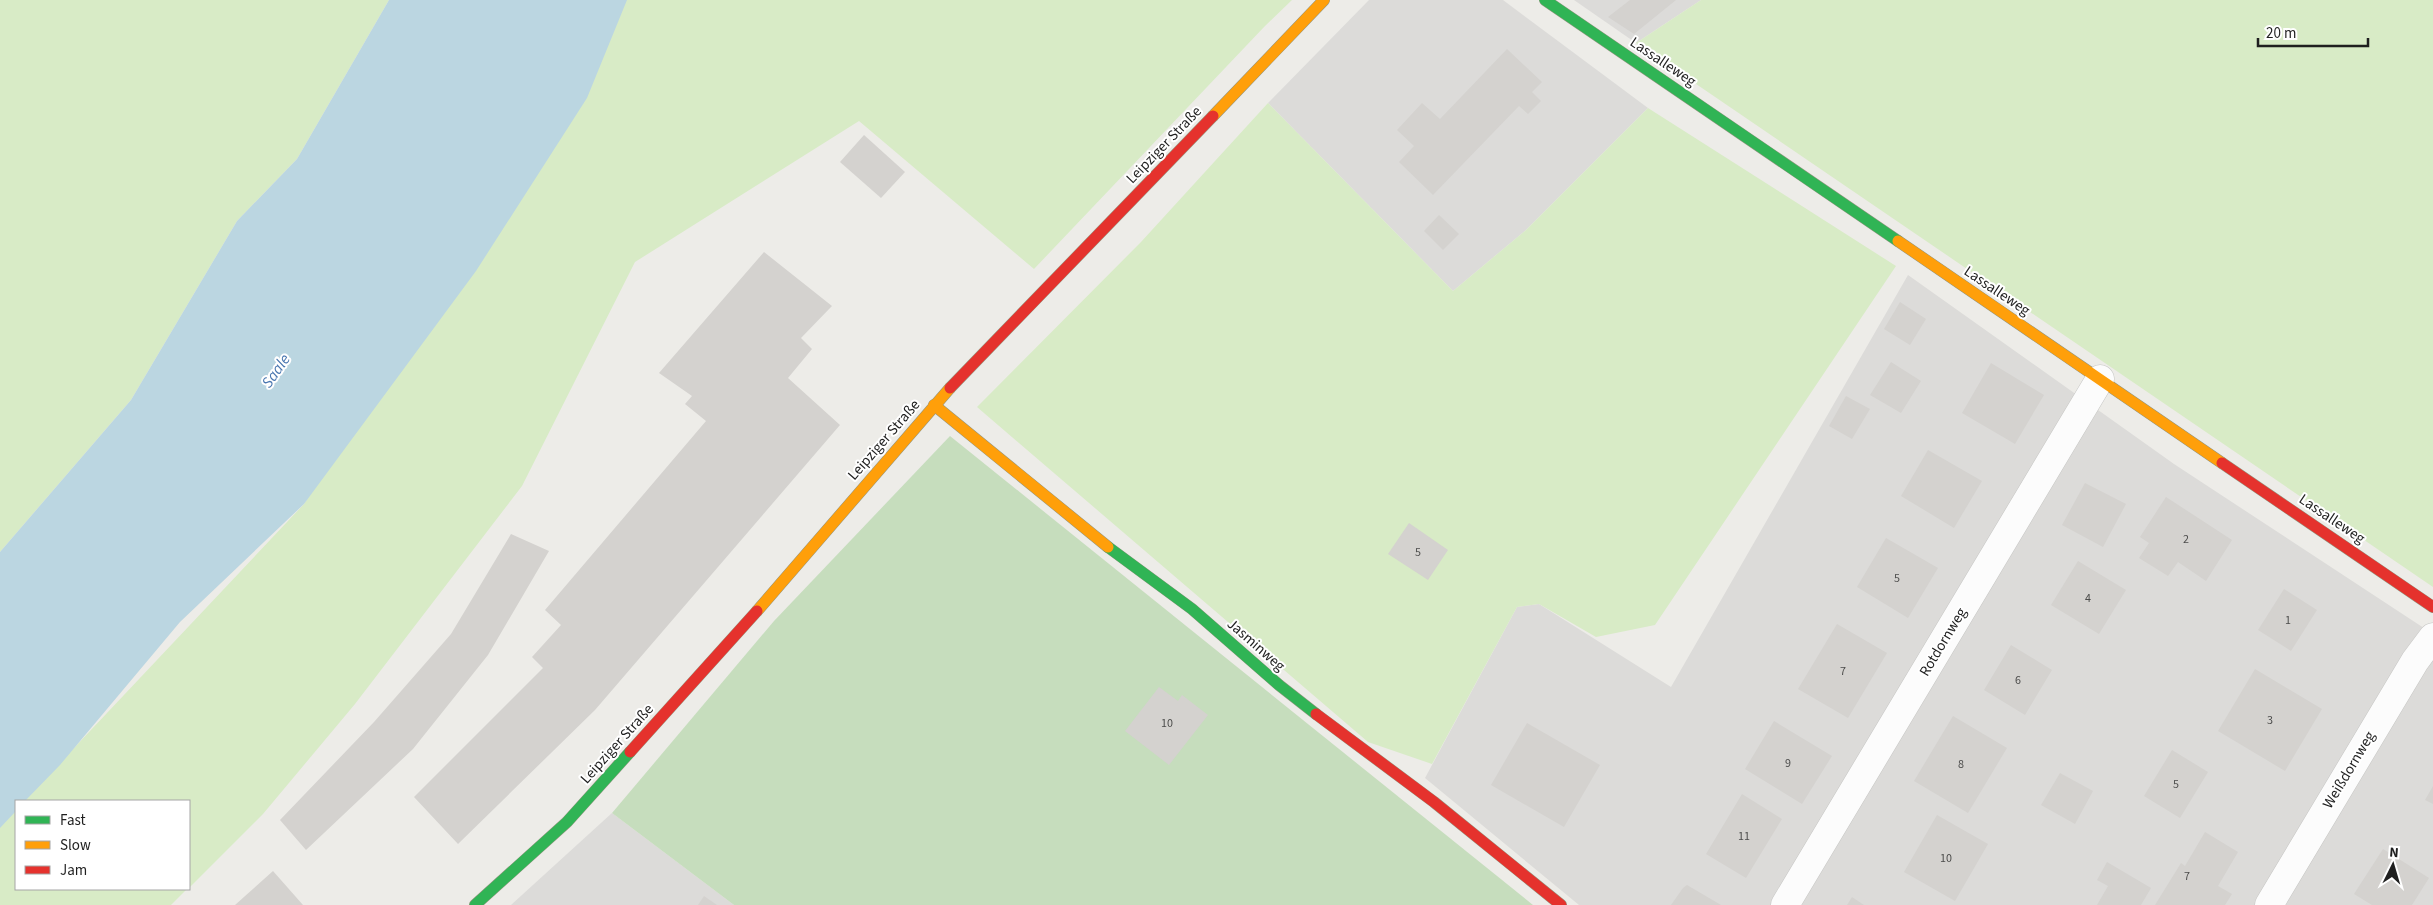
<svg xmlns="http://www.w3.org/2000/svg" width="2433" height="905" font-family="'Source Sans 3',sans-serif">
<style>
.residential{fill:#dcdbd9}
.grass{fill:#d8ebc6}
.forest{fill:#c6ddbd}
.water{fill:#bbd6e1}
.building{fill:#d4d2cf}
.lines{fill:none;stroke-linecap:round;stroke-linejoin:round}
.street-casing{stroke:#c6c6c4;stroke-width:29}
.fast-casing{stroke:#949780;stroke-width:12}
.slow-casing{stroke:#949780;stroke-width:12}
.jam-casing{stroke:#949780;stroke-width:12}
.street{stroke:#fcfcfc;stroke-width:28}
.fast{stroke:#30b455;stroke-width:11}
.slow{stroke:#ff9f0a;stroke-width:11}
.jam{stroke:#e5322d;stroke-width:11}
.labels{text-anchor:middle;dominant-baseline:central;stroke-width:4;stroke-linejoin:round;paint-order:stroke}
.number-label{font-size:12px;fill:#4c4c4b}
.street-label{font-size:15px;fill:#1f1f1f;stroke:#fff}
.water-label{font-size:16px;font-style:italic;fill:#4a77b0;stroke:#fff}
</style>
<rect width="100%" height="100%" fill="#edece8"/>
<g class="residential">
<path d="M1369,0H1503L1648,108L1526,230L1453,291L1268,103Z"/>
<path d="M1574,0H1701L1636,43Z"/>
<path d="M1908,275L2174,464L2433,634V905H1579L1425,778L1517,607L1539,604L1671,687Z"/>
<path d="M612,813L734,905H511Z"/>
</g>
<g class="grass">
<path d="M0,0H389L297,159L237,221L131,400L0,552Z"/>
<path d="M619,0H1292L1265,26L1034,269L859,121L635,262L522,486L355,704L263,814L189,888V801H24L304,504Z"/>
<path d="M1701,0H2433V587L1636,43Z"/>
<path d="M1268,103L1453,291L1526,230L1648,108L1896,266L1655,625L1596,637L1539,604L1517,607L1432,764L1368,742L977,407L1141,242Z"/>
<path d="M16,810V889H187L171,905H0V827Z"/>
</g>
<path class="forest" d="M950,436L1533,905H734L612,813L774,621Z"/>
<path class="water" d="M389,0H627L587,98L476,271L304,504L180,622L60,765L25,801H16V811L0,828V552L131,400L237,221L297,159Z"/>
<g class="building">
<path d="M1630,0H1676L1634,34L1608,17Z"/>
<path d="M1507,49L1542,82L1532,92L1541,101L1528,114L1519,106L1433,195L1399,162L1414,146L1397,130L1422,103L1440,119Z"/>
<path d="M864,135L905,172L881,198L840,162Z"/>
<path d="M1439,215L1459,234L1443,250L1424,231Z"/>
<path d="M764,252L832,306L801,338L812,349L788,378L840,425L595,710L458,844L414,797L543,668L532,657L561,625L545,610L706,421L685,404L692,396L659,373Z"/>
<path d="M1900,302L1926,319L1910,345L1884,329Z"/>
<path d="M1891,362L1921,381L1901,413L1870,395Z"/>
<path d="M1991,363L2044,395L2015,444L1962,413Z"/>
<path d="M1846,396L1870,409L1852,439L1829,426Z"/>
<path d="M1928,450L1982,481L1954,528L1901,496Z"/>
<path d="M2085,483L2126,504L2103,547L2062,525Z"/>
<path d="M2166,497L2232,540L2206,581L2178,562L2168,576L2139,558L2149,543L2140,537Z"/>
<path d="M1409,523L1448,550L1428,580L1388,554Z"/>
<path d="M511,534L549,551L488,655L413,749L306,850L280,820L374,722L451,634Z"/>
<path d="M1886,538L1938,568L1908,618L1857,587Z"/>
<path d="M2078,561L2126,590L2099,634L2051,605Z"/>
<path d="M2284,589L2317,610L2291,651L2258,630Z"/>
<path d="M1837,624L1887,653L1848,718L1798,689Z"/>
<path d="M2011,645L2052,670L2025,715L1984,690Z"/>
<path d="M2255,669L2322,709L2285,771L2218,731Z"/>
<path d="M1159,687L1178,701L1182,695L1208,715L1169,765L1125,731Z"/>
<path d="M1953,716L2007,748L1968,813L1914,781Z"/>
<path d="M1774,721L1832,756L1802,804L1745,769Z"/>
<path d="M1527,723L1600,765L1564,827L1491,785Z"/>
<path d="M2172,750L2208,772L2180,818L2144,796Z"/>
<path d="M2060,773L2093,791L2075,824L2041,805Z"/>
<path d="M2433,786V804L2425,800Z"/>
<path d="M1742,794L1782,819L1746,878L1706,854Z"/>
<path d="M1937,815L1988,844L1955,901L1904,872Z"/>
<path d="M2205,832L2238,852L2218,886L2232,894L2225,905H2155L2181,863L2185,866Z"/>
<path d="M2383,849L2429,878L2412,905H2372L2354,894Z"/>
<path d="M2107,862L2151,888L2141,905H2097L2108,886L2097,880Z"/>
<path d="M273,871L303,905H235Z"/>
<path d="M1687,885L1721,905H1671L1683,888Z"/>
<path d="M704,896L717,905H698Z"/>
<path d="M1852,897L1864,905H1847Z"/>
</g>
<g class="lines">
<defs>
<g id="street">
<path d="M1785,905L2100,379"/>
<path d="M2269,905L2415,661L2433,637"/>
</g>
<g id="fast">
<path d="M1545,0L1898,241"/>
<path d="M1108,547L1192,609L1279,685L1316,714"/>
<path d="M475,905L567,822L630,752"/>
</g>
<g id="slow">
<path d="M1213,116L1324,0"/>
<path d="M1898,241L2222,463"/>
<path d="M934,405L1108,547"/>
<path d="M757,611L950,388"/>
</g>
<g id="jam">
<path d="M950,388L1213,116"/>
<path d="M2222,463L2433,607"/>
<path d="M1316,714L1434,802L1561,905"/>
<path d="M630,752L757,611"/>
</g>
</defs>
<use href="#street" class="street-casing"/>
<use href="#fast" class="fast-casing"/>
<use href="#slow" class="slow-casing"/>
<use href="#jam" class="jam-casing"/>
<use href="#street" class="street"/>
<use href="#fast" class="fast"/>
<use href="#slow" class="slow"/>
<use href="#jam" class="jam"/>
</g>
<g class="labels">
<g class="number-label">
<text x="2186" y="539">2</text>
<text x="1418" y="552">5</text>
<text x="1897" y="578">5</text>
<text x="2088" y="598">4</text>
<text x="2288" y="620">1</text>
<text x="1843" y="671">7</text>
<text x="2018" y="680">6</text>
<text x="2270" y="720">3</text>
<text x="1167" y="723">10</text>
<text x="1788" y="763">9</text>
<text x="1961" y="764">8</text>
<text x="2176" y="784">5</text>
<text x="1744" y="836">11</text>
<text x="1946" y="858">10</text>
<text x="2187" y="876">7</text>
</g>
<g class="street-label">
<text transform="translate(1663 62) rotate(34)">Lassalleweg</text>
<text transform="translate(1164 145) rotate(-46)">Leipziger Straße</text>
<text transform="translate(1997 291) rotate(34)">Lassalleweg</text>
<text transform="translate(884 440) rotate(-49)">Leipziger Straße</text>
<text transform="translate(2332 519) rotate(34)">Lassalleweg</text>
<text transform="translate(1943 642) rotate(-59)">Rotdornweg</text>
<text transform="translate(1256 645) rotate(41)">Jasminweg</text>
<text transform="translate(617 744) rotate(-48)">Leipziger Straße</text>
<text transform="translate(2349 770) rotate(-59)">Weißdornweg</text>
</g>
<g class="water-label">
<text transform="translate(276 371) rotate(-55)">Saale</text>
</g>
</g>
<rect x="15" y="800" width="175" height="90" fill="#ffffff" stroke="#a5a5a5"/>
<rect x="25" y="816" width="25" height="8" fill="#30b455" stroke="#a5a5a5"/>
<text x="60" y="825" font-size="15" fill="#1f1f1f">Fast</text>
<rect x="25" y="841" width="25" height="8" fill="#ff9f0a" stroke="#a5a5a5"/>
<text x="60" y="850" font-size="15" fill="#1f1f1f">Slow</text>
<rect x="25" y="866" width="25" height="8" fill="#e5322d" stroke="#a5a5a5"/>
<text x="60" y="875" font-size="15" fill="#1f1f1f">Jam</text>
<g transform="translate(2393 865) rotate(5)" stroke="#ffffff" stroke-width="4" paint-order="stroke">
<path d="M0-4L9 19L0 12L-9 19Z" fill="#1f1f1f"/>
<text y="-8" font-size="14" font-weight="bold" text-anchor="middle" fill="#1f1f1f">N</text>
</g>
<path d="M2258 38v8h110v-8" fill="none" stroke="#1f1f1f" stroke-width="2.5"/>
<text x="2266" y="38" font-size="15" fill="#1f1f1f" stroke="#ffffff" stroke-width="4" paint-order="stroke">20 m</text>
</svg>
